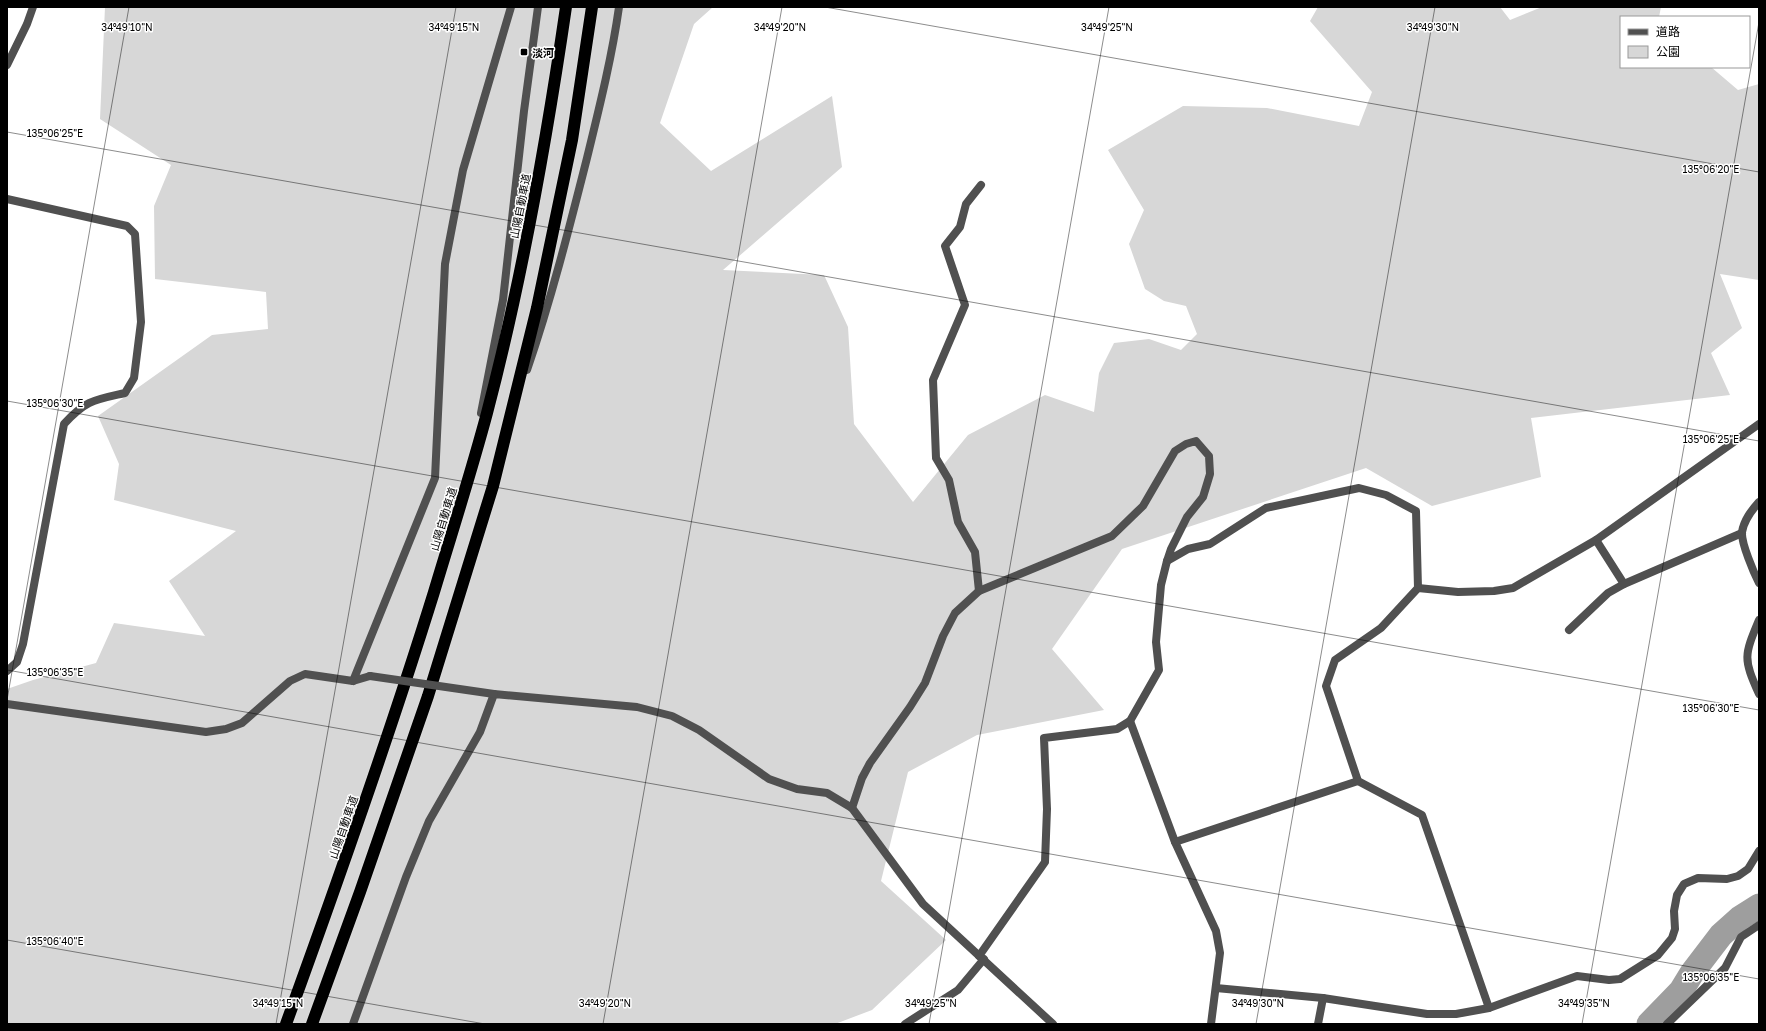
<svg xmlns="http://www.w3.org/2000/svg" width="1766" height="1031" font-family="'Golos Text','Noto Sans JP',sans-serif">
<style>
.green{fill:#d7d7d7}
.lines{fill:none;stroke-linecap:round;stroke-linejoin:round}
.river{stroke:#9e9e9e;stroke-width:25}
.highway-casing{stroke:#dbdbdb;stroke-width:14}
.lane{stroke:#505050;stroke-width:8}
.street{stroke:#505050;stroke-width:8}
.highway{stroke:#000;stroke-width:12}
.street-bridge{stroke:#505050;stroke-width:8}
.ticks{fill:none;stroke:#000;stroke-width:1;stroke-opacity:0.45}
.poi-dot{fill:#000;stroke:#fff;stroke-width:1.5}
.labels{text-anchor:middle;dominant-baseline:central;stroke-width:3;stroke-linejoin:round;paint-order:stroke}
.poi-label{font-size:11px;font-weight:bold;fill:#000;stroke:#fff;text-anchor:start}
.street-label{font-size:11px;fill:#000;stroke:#fff}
.ticks-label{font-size:10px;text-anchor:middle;fill:#000;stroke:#fff;stroke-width:3;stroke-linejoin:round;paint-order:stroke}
</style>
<rect width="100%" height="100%" fill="#fff"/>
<path class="green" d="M105,7H713L694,24L660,123L711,171L832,96L842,167L723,270L824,275L848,327L854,424L913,502L968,435L1045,395L1094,412L1099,373L1114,343L1149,339L1181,350L1197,334L1186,306L1164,301L1145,289L1129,244L1144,210L1108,150L1183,106L1267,108L1359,126L1372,92L1310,21L1318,7H1500L1510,20L1542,7H1661L1659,17H1621V67H1711L1738,90L1759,84V280L1720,274L1742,328L1711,353L1730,395L1531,418L1541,477L1432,506L1366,468L1122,549L1052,649L1104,710L977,735L908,772L881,881L946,940L872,1010L835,1024H7V689L33,680L96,663L114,623L205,636L169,581L236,531L114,500L119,464L98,416L212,335L268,329L266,292L155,279L154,206L171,165L100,119Z"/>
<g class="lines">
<path class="river" d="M1649,1024L1681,991L1692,973L1721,935L1740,918L1759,906"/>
<defs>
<g id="highway">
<path d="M286,1024C338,881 389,737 434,592C452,532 471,473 487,413C522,280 546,144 566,7"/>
<path d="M312,1024L360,892L428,696L493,486L537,308L572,140L592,7"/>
</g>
</defs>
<use href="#highway" class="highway-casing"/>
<g class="lane">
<path d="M527,370C551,300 569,229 587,158C599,109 612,57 619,7"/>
<path d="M481,413L503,300L524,111L538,7"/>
</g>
<g class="street">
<path d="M7,65L27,24L33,7"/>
<path d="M7,199L127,226L135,234L141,322L134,378L125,393C94,400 86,400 64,424L23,644L17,662L7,671"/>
<path d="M1759,502C1751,511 1744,520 1742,532C1741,543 1754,573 1759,583"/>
<path d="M1596,540L1624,584"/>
<path d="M1418,588L1458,592L1494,591L1513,588L1596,540L1759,424"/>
<path d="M979,591L975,552L958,522L949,480L936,458L933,380L965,305L945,246L960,227L966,204L981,185"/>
<path d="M1759,620C1744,656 1743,658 1759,694"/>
<path d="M1569,630L1608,593L1624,584L1742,533"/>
<path d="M353,681L435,478L445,264L463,170L511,7"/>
<path d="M7,704L206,732L226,729L242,723L290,681L305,674L353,681L370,676"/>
<path d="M1130,721L1175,842L1216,931L1220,953L1211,1024"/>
<path d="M852,808L862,778L870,763L910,707L925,683L943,636L955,613L979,591L1112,536L1143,506L1175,451L1186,444L1196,441L1209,456L1210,474L1203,497L1187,517L1171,549L1167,561L1188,549L1210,544L1266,508L1359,488L1386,495L1416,511L1418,588L1381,628L1335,660L1326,686L1358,781L1422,815L1489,1008"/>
<path d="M1175,842L1358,781"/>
<path d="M979,956L1045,862L1047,809L1044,738L1117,729L1130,721L1159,670L1156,642L1161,585L1167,561"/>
<path d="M1216,988L1323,998L1427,1014H1456L1489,1008L1577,976L1609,980L1620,979L1658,955L1672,938L1675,929L1674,911L1677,895L1684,884L1698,878L1727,879L1738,876L1748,869L1759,851"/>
<path d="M353,1024L406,877L429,821L480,732L494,694L637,707L672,716L699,730L769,779L797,789L827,793L852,808L923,904L1053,1024"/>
<path d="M905,1024L958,990L984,959"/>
<path d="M1318,1024L1323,998"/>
<path d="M1667,1024L1725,968L1741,937L1759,925"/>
</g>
<use href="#highway" class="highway"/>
<path class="street-bridge" d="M370,676L494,694"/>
</g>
<path class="ticks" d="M825,7L1759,172M7,132L1759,441M7,401L1759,710M7,670L1759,979M7,700L129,7M7,940L485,1024M276,1024L456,7M603,1024L782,7M929,1024L1109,7M1256,1024L1435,7M1582,1024L1759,22"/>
<rect class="poi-dot" x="520" y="48" width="8" height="8" rx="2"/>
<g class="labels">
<g class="poi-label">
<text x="532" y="52">淡河</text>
</g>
<g class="street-label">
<text transform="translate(520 206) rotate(-79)">山陽自動車道</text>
<text transform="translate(443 519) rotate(-73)">山陽自動車道</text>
<text transform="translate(343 827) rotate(-71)">山陽自動車道</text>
</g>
</g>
<g class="ticks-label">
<text x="127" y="31">34°49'10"N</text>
<text x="454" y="31">34°49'15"N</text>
<text x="780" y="31">34°49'20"N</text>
<text x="1107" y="31">34°49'25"N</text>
<text x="1433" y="31">34°49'30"N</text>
<text x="55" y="137">135°06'25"E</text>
<text x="1711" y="173">135°06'20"E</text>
<text x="55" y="407">135°06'30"E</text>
<text x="1711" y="443">135°06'25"E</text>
<text x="55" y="676">135°06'35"E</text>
<text x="1711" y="712">135°06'30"E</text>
<text x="55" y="945">135°06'40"E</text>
<text x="1711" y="981">135°06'35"E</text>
<text x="278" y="1007">34°49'15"N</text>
<text x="605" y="1007">34°49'20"N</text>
<text x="931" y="1007">34°49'25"N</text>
<text x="1258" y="1007">34°49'30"N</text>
<text x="1584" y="1007">34°49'35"N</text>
</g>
<rect width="1766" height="1031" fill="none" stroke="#000000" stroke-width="16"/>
<rect x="1620" y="16" width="130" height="52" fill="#ffffff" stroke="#999999"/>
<rect x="1628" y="29" width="20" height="6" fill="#505050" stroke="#999999"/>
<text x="1656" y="36" font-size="12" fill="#000000">道路</text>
<rect x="1628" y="46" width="20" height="12" fill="#d7d7d7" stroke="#999999"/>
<text x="1656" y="56" font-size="12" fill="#000000">公園</text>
</svg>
